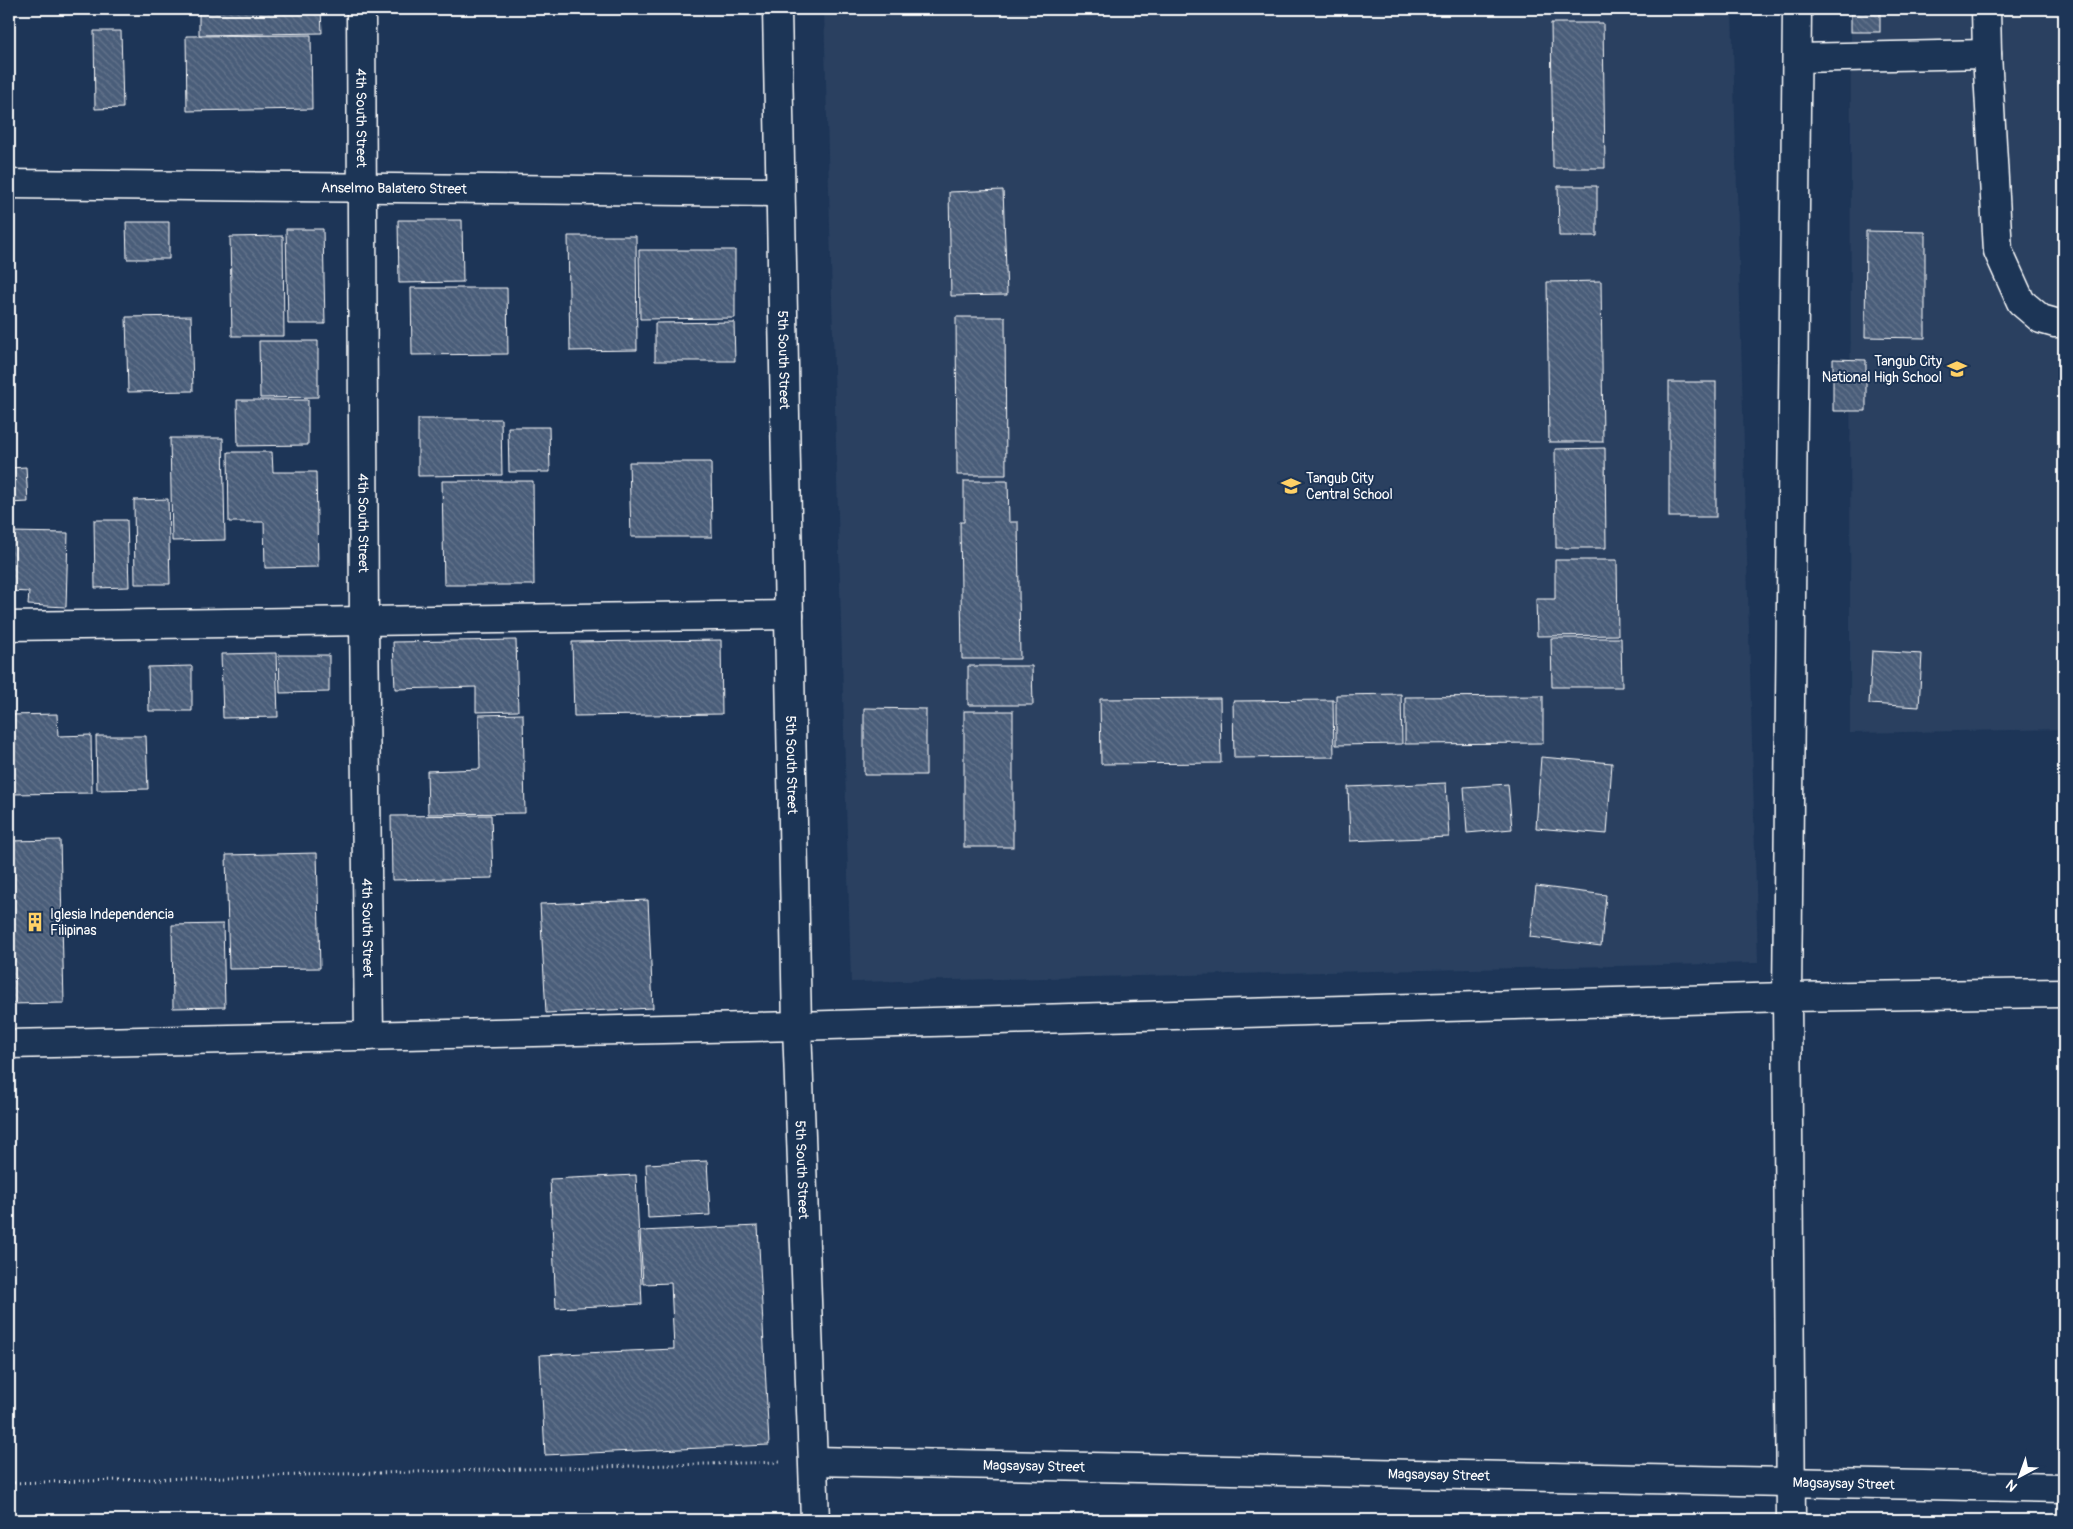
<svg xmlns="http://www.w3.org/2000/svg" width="2073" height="1529" font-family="Pangolin,sans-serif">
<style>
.built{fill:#2a4161}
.building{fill:url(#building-back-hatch);stroke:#fff}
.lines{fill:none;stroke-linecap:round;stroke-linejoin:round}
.minor-casing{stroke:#fff;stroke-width:31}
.path{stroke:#fff;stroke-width:3;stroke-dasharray:1 4;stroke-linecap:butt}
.minor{stroke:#1d3557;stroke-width:28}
.labels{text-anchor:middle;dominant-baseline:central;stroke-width:4;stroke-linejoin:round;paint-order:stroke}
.street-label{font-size:14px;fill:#fff;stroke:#1d3557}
.poi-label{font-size:14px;fill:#fff;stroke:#1d3557;text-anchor:start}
</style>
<defs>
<pattern id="building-back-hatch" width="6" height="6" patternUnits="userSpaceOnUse" patternTransform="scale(1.25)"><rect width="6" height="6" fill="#4a5d79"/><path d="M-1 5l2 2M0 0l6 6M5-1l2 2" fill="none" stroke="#65758d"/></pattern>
</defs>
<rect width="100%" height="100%" fill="#1d3557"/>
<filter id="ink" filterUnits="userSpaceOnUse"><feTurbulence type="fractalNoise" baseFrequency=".02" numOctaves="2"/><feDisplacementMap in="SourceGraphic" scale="10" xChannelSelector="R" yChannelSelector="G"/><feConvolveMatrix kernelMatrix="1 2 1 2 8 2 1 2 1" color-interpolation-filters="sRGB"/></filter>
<g filter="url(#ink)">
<g class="built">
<path d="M824,9H1732L1758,963L851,982Z"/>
<path d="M1851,9H2064V729L1850,733Z"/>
</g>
<g class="building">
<path d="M199,9H321L322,33L199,35Z"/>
<rect x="1851" y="9" width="29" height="23"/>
<path d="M1551,23H1603L1605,168H1553Z"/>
<path d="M94,31H121L123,108L95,109Z"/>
<path d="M311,35L312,109L187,111L186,36Z"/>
<path d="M1558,186H1597V236H1559Z"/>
<path d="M1003,190L1007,295L951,296L949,192Z"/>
<path d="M398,220H462L463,282L399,283Z"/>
<path d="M126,222H169V259H127Z"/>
<path d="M286,229H323L325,324H288Z"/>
<path d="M1866,231L1925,232V338L1865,337Z"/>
<path d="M283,236L284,336H232L230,237Z"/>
<path d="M568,236H636L637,350L570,351Z"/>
<path d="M639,250H735V318L640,319Z"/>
<path d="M1601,281L1603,442H1549L1547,282Z"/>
<path d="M411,288H507L508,354L412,355Z"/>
<path d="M191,316L193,391L128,392L126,317Z"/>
<path d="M956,317H1005L1006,475H957Z"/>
<path d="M734,322L735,361H655V323Z"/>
<path d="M259,341H318V397L260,398Z"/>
<path d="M1833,359L1866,360V411H1833Z"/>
<rect x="1669" y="382" width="47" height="135"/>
<path d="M237,400H308V445L238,446Z"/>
<path d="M418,419H501L502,475L418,476Z"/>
<path d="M508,427H549L550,472H509Z"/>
<path d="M170,438H223L225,540L172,541Z"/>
<path d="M1605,448L1606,548H1556L1555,449Z"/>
<path d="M228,452H272L273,472H316L318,567L265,568L264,522H229Z"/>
<path d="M629,462H711L712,537H631Z"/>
<path d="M26,467L28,502L9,503V468Z"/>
<path d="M442,481H533L534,585H444Z"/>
<path d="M964,481H1008L1009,522H1018L1020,659H962L960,522H964Z"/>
<path d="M168,499L170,584H135L134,500Z"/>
<path d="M94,520H127L129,587L95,588Z"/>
<path d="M9,532L68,533L66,607L28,605L29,592L9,591Z"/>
<path d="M1555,560H1617L1618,635L1537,636L1536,599H1555Z"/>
<path d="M1551,638H1621L1622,687H1552Z"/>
<path d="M516,640L518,711L476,712V687L395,689L393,642Z"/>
<path d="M721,640L722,714L574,716L572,642Z"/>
<path d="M1872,651L1922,654L1919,707L1869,704Z"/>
<path d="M276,653L278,717L223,718L221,654Z"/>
<path d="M279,655H329V692L280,693Z"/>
<path d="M192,666V711H149L148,667Z"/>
<path d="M968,666H1032L1033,705H968Z"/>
<path d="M1401,694L1402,744L1336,745V695Z"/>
<path d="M1543,696V743L1405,744V697Z"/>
<path d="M1220,698L1221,763L1101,764L1100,699Z"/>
<path d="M1333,700L1334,757L1234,758L1233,701Z"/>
<path d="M864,708L926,709V775H864Z"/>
<rect x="964" y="711" width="49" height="136"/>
<path d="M57,714L58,736L91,735L92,793L9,794V715Z"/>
<path d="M523,714L525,813L428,814L427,771L480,769L479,715Z"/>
<path d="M96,736H146L148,789L97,790Z"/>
<path d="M1541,757L1612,763L1607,834L1536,828Z"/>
<path d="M1446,783L1449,837L1350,841L1348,787Z"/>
<path d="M1508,784L1512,829L1467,833L1464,787Z"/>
<path d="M491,815L493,878L392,880L391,816Z"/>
<path d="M60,840L64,1003L9,1004V841Z"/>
<path d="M317,853L320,968L229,969L226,855Z"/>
<path d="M1536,886L1606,895L1601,946L1530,937Z"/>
<path d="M648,900L653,1008L546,1013L540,904Z"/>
<path d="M223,924L225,1007L173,1008L172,925Z"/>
<path d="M707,1161L710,1215L648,1218L646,1164Z"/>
<path d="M636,1175L642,1304L556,1308L550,1179Z"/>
<path d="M758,1226L769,1445L545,1455L540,1355L674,1349L671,1283L643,1284L640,1231Z"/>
</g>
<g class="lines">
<defs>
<g id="minor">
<path id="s1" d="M361,9L364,622L369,1036"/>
<path id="s2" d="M777,9L797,1026L815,1520"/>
<path d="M1986,9L1987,54L1998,251L2021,302L2041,319L2055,323H2064"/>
<path d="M1797,58L1987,54"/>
<path id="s3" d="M9,184L780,192"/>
<path d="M9,626L789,615"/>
<path d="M9,1044L797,1026L1787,997L2064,993"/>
<path id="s4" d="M814,1461L2064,1488"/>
<path d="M1791,1520L1787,997L1797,9"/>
</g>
</defs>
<use href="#minor" class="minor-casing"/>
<path class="path" d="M9,1483L780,1462"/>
<use href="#minor" class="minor"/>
</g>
</g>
<defs>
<symbol id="school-bare" viewBox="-9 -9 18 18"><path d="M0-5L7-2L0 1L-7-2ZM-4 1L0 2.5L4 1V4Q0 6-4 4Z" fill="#ffd166" stroke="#1d3557" stroke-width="2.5" paint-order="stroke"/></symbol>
<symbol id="building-bare" viewBox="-9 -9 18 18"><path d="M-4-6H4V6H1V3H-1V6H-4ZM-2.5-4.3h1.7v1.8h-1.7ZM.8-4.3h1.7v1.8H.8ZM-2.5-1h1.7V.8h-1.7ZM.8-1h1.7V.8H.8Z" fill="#ffd166" stroke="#1d3557" stroke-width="2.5" paint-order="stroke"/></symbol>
</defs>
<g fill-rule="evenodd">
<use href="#school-bare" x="1943" y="355" width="28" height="28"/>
<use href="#school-bare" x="1277" y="472" width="28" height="28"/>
<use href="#building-bare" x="21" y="908" width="28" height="28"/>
</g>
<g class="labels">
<g class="street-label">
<text stroke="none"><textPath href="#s1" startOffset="109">4th South Street</textPath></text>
<text stroke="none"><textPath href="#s3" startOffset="385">Anselmo Balatero Street</textPath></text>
<text stroke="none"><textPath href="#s2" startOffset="351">5th South Street</textPath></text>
<text stroke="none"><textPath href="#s1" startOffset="514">4th South Street</textPath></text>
<text stroke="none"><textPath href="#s2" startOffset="756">5th South Street</textPath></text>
<text stroke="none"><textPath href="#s1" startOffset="919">4th South Street</textPath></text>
<text stroke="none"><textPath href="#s2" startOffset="1161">5th South Street</textPath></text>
<text stroke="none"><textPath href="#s4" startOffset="220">Magsaysay Street</textPath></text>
<text stroke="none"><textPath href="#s4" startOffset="625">Magsaysay Street</textPath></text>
<text stroke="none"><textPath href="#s4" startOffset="1030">Magsaysay Street</textPath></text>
</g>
<g class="poi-label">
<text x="1942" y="361" text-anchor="end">Tangub City<tspan x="1942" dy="16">National High School</tspan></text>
<text x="1306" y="478">Tangub City<tspan x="1306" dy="16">Central School</tspan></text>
<text x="50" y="914">Iglesia Independencia<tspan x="50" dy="16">Filipinas</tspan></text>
</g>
</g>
<rect width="2073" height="1529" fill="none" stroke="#1d3557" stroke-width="30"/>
<rect x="15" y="15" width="2043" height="1499" fill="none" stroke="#fff" stroke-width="2" filter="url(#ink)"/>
<g transform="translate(2020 1476) rotate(221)" stroke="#1d3557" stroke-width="4" paint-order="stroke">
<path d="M0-4L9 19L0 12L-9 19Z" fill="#ffffff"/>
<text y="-8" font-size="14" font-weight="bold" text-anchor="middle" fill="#ffffff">N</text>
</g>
</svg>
